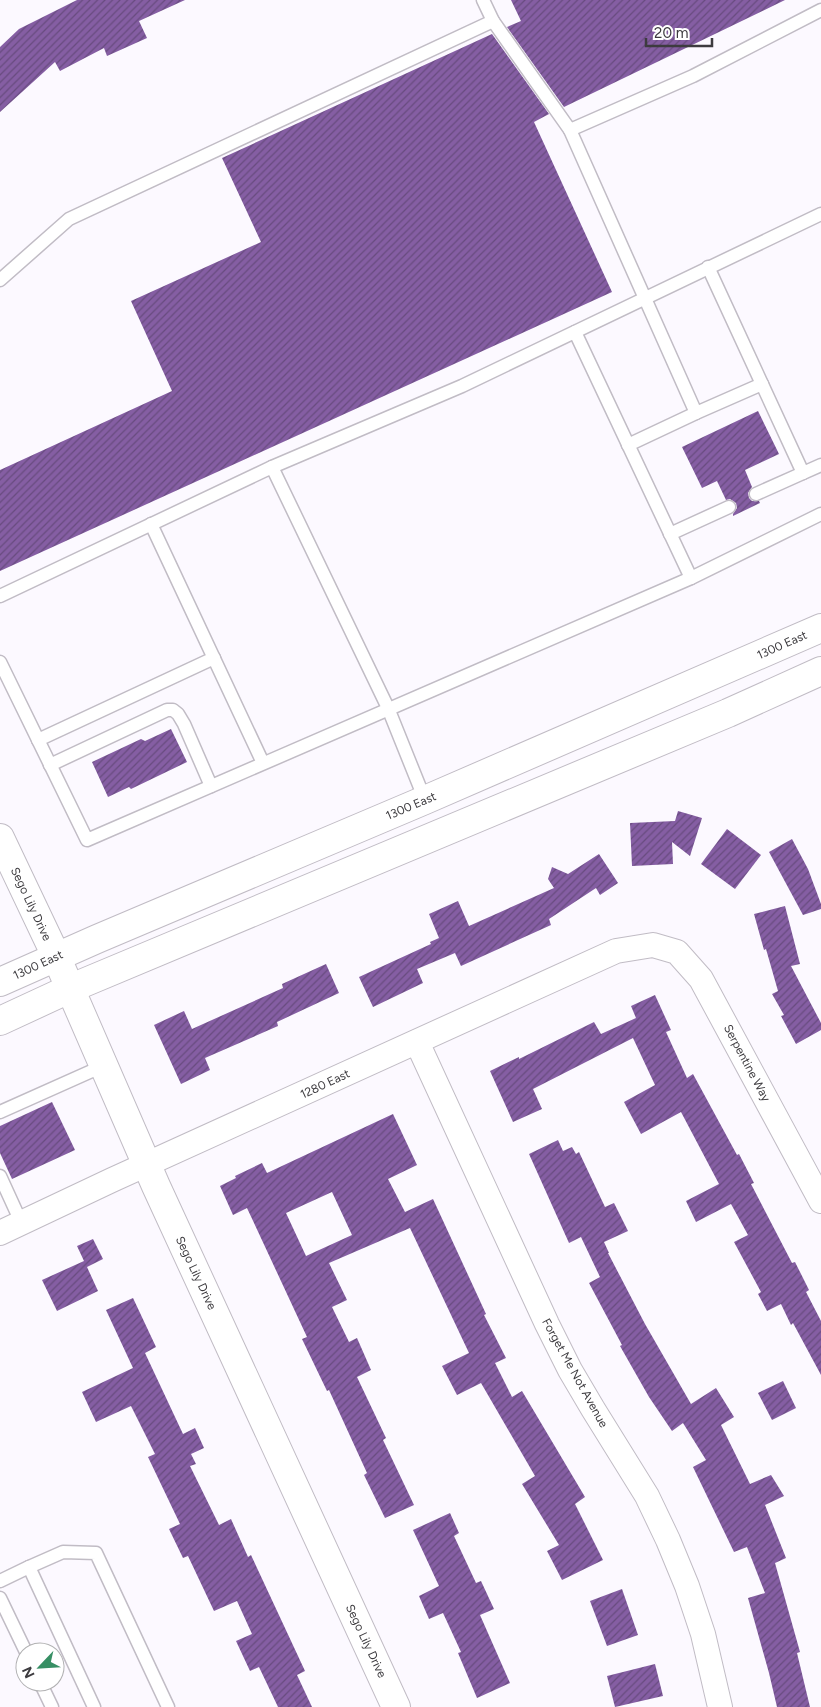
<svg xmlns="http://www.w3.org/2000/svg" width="821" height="1707" font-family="Figtree,sans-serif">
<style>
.building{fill:url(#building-hatch);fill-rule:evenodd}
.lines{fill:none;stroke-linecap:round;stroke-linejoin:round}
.lane-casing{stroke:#c1bcc5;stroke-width:15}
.street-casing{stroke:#c1bcc5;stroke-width:26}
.secondary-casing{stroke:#c1bcc5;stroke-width:30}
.primary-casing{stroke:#c1bcc5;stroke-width:30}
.lane{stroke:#fff;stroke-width:12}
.street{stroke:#fff;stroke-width:24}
.secondary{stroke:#fff;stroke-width:28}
.primary{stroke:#fff;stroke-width:28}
.labels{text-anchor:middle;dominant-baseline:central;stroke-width:5;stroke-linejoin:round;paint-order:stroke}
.street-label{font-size:12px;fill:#3d3b3f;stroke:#fff}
</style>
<defs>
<pattern id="building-hatch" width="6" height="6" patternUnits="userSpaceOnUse" patternTransform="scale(1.25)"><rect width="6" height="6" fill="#855ea3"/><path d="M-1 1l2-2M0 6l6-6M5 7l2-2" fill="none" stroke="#684b7f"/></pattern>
</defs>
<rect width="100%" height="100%" fill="#fcf9ff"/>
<g class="building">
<path d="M77,0H185L139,21L147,38L107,56L104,48L60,71L55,62L0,112V47L19,29Z"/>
<path d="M511,0H785L564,107L507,27L521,21Z"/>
<path d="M492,34L549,114L534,122L612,292L0,571V470L172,391L131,301L261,242L222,158Z"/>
<path d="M758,411L779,454L745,470L752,487L748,493L749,498L752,501H759L760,503L733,516V514L737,508L736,503L730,499L726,500L717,481L702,488L682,447Z"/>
<path d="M171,729L187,762L131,789L129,787L108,797L92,762L141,739L145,741Z"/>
<path d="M678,811L702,818L690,856L672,842L673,864L632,866L630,823L675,821Z"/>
<path d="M727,829L761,855L735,889L701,864Z"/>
<path d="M792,839L808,869L821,904V909L803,915L769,852Z"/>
<path d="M599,854L618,883L600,895L596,888L549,919L551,925L461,966L455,953L417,969L423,983L373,1007L359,977L431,944L430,942L439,938L429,914L458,901L469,926L554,888L548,879L552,867L568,874Z"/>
<path d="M785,906L800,964L791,966L821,1023V1030L796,1044L781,1016L784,1015L772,994L778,991L766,949L764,950L754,914Z"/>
<path d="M326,964L339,993L277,1022L278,1026L205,1058L210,1070L181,1084L154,1025L184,1011L192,1029L283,988L282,984Z"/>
<path d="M655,995L671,1030L666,1032L687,1078L693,1074L737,1155L739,1154L754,1183L751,1184L792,1263L795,1262L809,1290L806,1292L821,1321V1375L793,1323L791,1325L781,1304L767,1311L758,1294L761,1292L734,1242L748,1235L731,1204L696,1222L686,1201L719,1184L681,1112L641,1134L624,1102L655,1085L633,1038L533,1089L542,1109L513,1122L490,1071L519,1057V1059L594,1022L601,1034L636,1018L631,1006Z"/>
<path d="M52,1102L75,1150L12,1179L0,1153V1126Z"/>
<path d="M393,1114L417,1165L388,1179L405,1212L433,1199L486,1314L484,1315L506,1358L495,1363L512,1397L522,1391L585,1497L575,1504L603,1560L562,1580L547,1551L559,1545L522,1484L535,1476L481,1383L457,1395L442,1366L469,1353L410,1228L329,1263L347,1300L332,1307L349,1342L357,1338L371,1370L357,1377L386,1438L383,1440L414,1505L385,1518L364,1475L367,1473L329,1390L327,1391L302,1339L307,1337L247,1208L233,1215L220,1186L236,1178L235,1176L262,1163L267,1173ZM332,1192L352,1235L306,1256L286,1213Z"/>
<path d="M558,1140L563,1151L572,1147L576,1154L579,1152L605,1207L614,1203L628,1231L604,1242L609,1253H608L645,1324L691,1404L716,1388L734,1417L721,1425L750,1484L771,1475L784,1496L765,1505L786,1558L775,1563L800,1652L797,1653L810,1707H777L769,1673L748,1598L765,1593L747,1547L734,1552L693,1467L706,1460L683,1423L672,1431L649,1397L620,1346L622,1345L589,1283L600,1277L581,1237L569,1243L529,1154Z"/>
<path d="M93,1239L103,1259L87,1267L98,1291L57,1311L42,1280L84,1261L77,1246Z"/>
<path d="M133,1298L156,1347L145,1353L183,1434L195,1428L204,1448L191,1454L196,1464L190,1466L219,1525L231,1519L248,1557L251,1555L305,1671L297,1675L312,1707H278L259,1667L250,1671L236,1641L252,1634L237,1601L214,1611L188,1556L183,1558L169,1529L180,1524L148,1457L155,1454L131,1406L96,1422L82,1392L133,1368L106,1310Z"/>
<path d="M783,1381L796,1408L772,1420L758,1393Z"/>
<path d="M450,1513L459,1533L454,1536L476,1583L481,1581L494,1609L480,1615L510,1683L477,1698L458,1653L461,1652L443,1613L429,1619L419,1596L439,1586L413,1530Z"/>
<path d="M622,1589L638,1635L607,1646L590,1601Z"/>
<path d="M655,1664L663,1696L615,1707L607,1676Z"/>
</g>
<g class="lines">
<defs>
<g id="lane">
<path d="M483,0L493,21L570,130L693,76L821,10"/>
<path d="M570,130L696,413L628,445"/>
<path d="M708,267L803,473L821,465"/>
<path d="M0,280L69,219L493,21"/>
<path d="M696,413L762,384"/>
<path d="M272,467L462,386L821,214"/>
<path d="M756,494L803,473"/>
<path d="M151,524L263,763"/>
<path d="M670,534L729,507"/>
<path d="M691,578L821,514"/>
<path d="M0,596L272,467L388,708L425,800"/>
<path d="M0,662L87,840L691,578L575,332"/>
<path d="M38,740L214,658"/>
<path d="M50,765L167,710H173L178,714L184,724L211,786"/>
<path d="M0,1112L103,1066"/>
<path d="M0,1176L21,1222"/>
<path d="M0,1581L29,1567"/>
<path d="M0,1598L26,1652"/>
<path d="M40,1682L52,1707"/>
<path d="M94,1707L29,1567L63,1552L96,1553L168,1707"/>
</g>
<g id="street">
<path d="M417,1042L547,1324L570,1370L593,1409L647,1496L668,1540L687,1586L703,1634L720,1707"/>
<path d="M0,1233L112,1180L616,951L653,945L677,952L701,979L821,1201"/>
</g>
<path id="secondary" d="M0,838L56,956L156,1186L396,1707"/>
<g id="primary">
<path d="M0,982L97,939L425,800L821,628"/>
<path d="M0,1021L69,989L728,713L821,671"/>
</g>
</defs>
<use href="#lane" class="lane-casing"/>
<use href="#street" class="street-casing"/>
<use href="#secondary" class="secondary-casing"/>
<use href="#primary" class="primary-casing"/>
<use href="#lane" class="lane"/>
<use href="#street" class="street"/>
<use href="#secondary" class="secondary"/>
<use href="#primary" class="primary"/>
</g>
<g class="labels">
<g class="street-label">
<text transform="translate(782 645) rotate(-24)">1300 East</text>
<text transform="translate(411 806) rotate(-23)">1300 East</text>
<text transform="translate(31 904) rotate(65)">Sego Lily Drive</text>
<text transform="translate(38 965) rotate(-25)">1300 East</text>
<text transform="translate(747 1063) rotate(62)">Serpentine Way</text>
<text transform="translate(325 1084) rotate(-25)">1280 East</text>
<text transform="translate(196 1273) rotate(65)">Sego Lily Drive</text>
<text transform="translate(575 1373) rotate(61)">Forget Me Not Avenue</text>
<text transform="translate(366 1641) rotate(65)">Sego Lily Drive</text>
</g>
</g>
<g transform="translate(40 1667) rotate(245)"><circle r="24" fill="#ffffff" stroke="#b1b1b2"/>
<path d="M0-4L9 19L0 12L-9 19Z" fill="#378f64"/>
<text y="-8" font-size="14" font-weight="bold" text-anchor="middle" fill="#3d3b3f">N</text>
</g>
<path d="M646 38v8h66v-8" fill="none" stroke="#3d3b3f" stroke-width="2.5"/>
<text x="654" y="38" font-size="15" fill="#3d3b3f" stroke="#ffffff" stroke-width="4" paint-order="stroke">20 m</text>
</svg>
